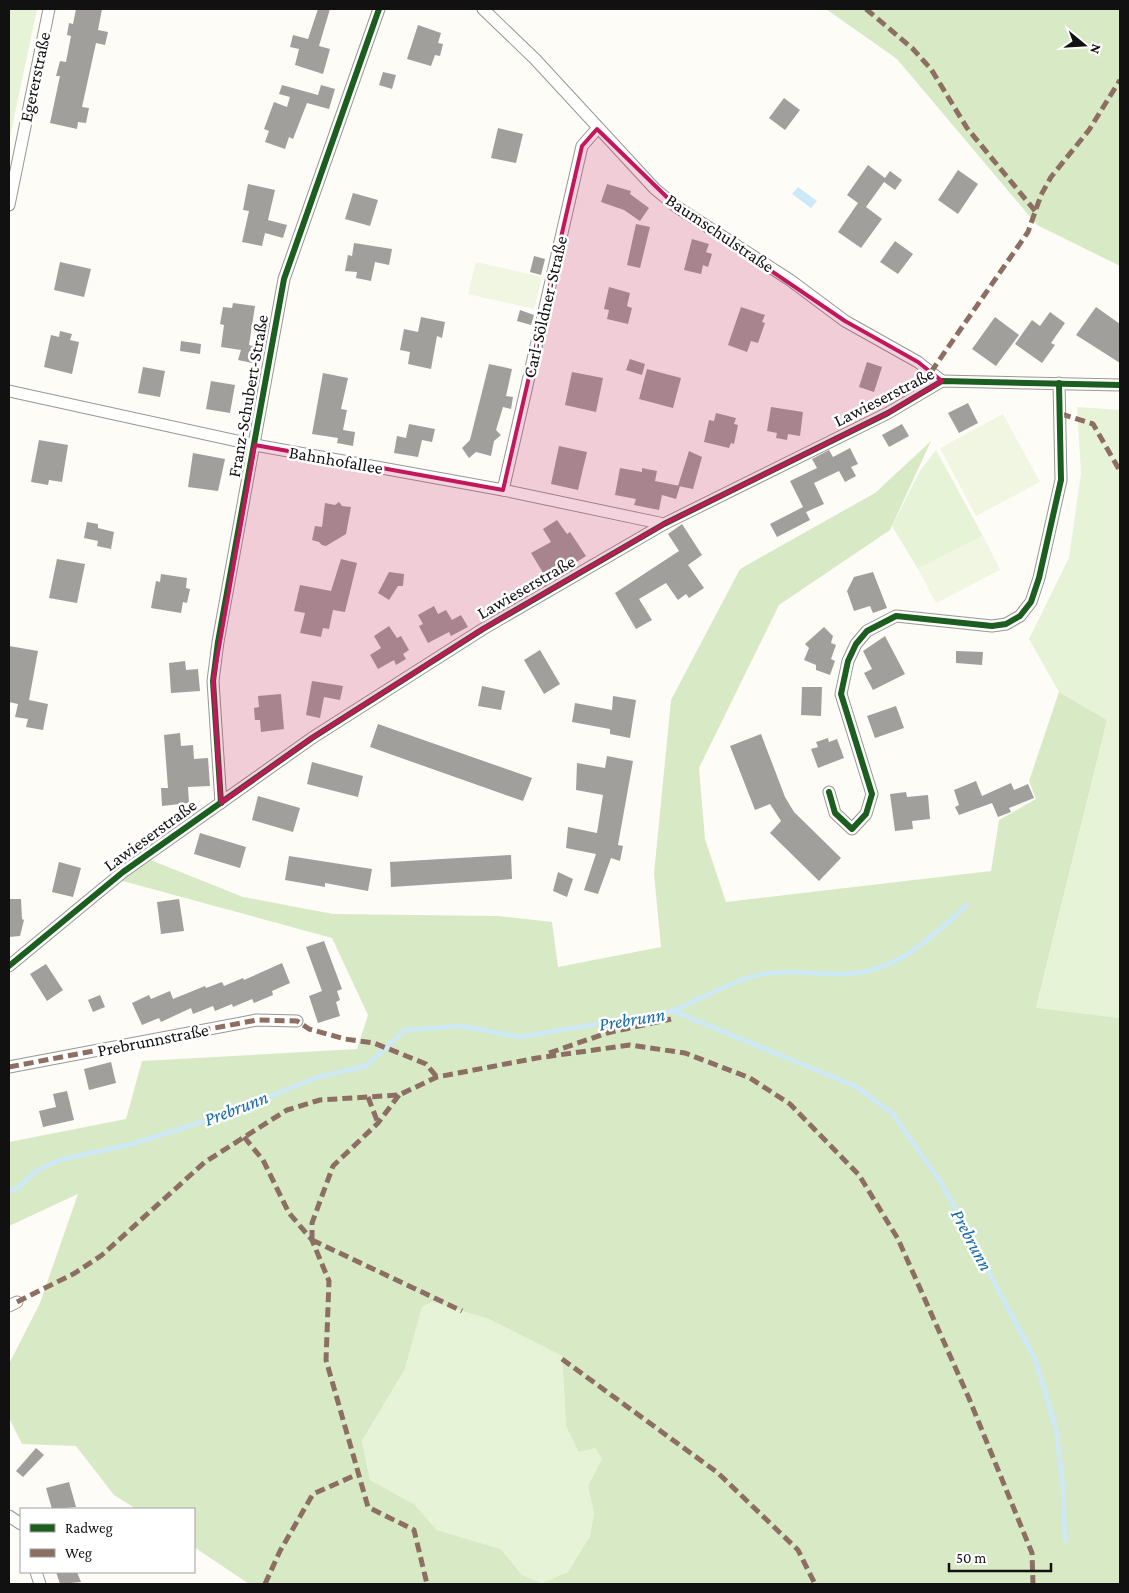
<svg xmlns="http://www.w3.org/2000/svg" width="1129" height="1593" font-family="'Crimson Pro',serif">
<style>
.green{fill:#e7f3d7}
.forest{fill:#d8eac5;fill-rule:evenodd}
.pitch{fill:#f0f6e1}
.water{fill:#cde8f7}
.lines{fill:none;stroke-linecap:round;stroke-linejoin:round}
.stream{stroke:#cde8f7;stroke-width:4.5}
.building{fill:#a19f9c}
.minor-casing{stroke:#979795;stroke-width:13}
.minor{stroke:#fffffe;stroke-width:11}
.quiet{stroke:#8d6e63;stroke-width:5;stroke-dasharray:10 5;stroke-linecap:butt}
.cycleway-casing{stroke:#fff;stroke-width:9}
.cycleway{stroke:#1b5e20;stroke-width:6}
.marked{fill:#c2185b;fill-opacity:0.2;stroke:#c2185b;stroke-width:4;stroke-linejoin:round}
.labels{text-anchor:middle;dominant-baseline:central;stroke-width:5;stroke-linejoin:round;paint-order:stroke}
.street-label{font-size:18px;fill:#111;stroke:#fff}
.water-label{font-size:19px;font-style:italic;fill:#1768a6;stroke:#fff}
</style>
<rect width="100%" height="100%" fill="#fdfcf7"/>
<g class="green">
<path d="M9,9H37L9,142Z"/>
<path d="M1077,407L1120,410V1018L1036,1009L1107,720L1059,692L1029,639L1069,558L1081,473Z"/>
<path d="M936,450L983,536L918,569L892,526L920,471Z"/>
<path d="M432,1302L489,1319L562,1356L566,1426L595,1448L603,1459L588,1486L594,1514L590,1536L568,1572L542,1583L522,1575L501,1549L437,1530L414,1504L370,1480L362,1441L405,1369L422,1307Z"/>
</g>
<g class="forest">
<path d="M826,9H1120V266L1037,225L897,59Z"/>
<path d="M931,441L890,530L779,605L699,768L705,839L726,902L991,871L999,820L1036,799L1029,781L1059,692L1107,720L1036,1008L1120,1018V1584H249L194,1547V1509H136L114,1495L76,1446L22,1444L9,1418V1364L40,1303L78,1194L9,1226V1142L126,1119L142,1061L357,1049L368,1015L332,938L119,880L148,859L243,897L333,914L498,916L552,922L558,967L661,947L654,874L671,700L740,569L875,493ZM432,1302L489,1319L562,1356L566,1426L579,1452L595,1448L602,1459L588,1486L594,1514L590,1536L568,1572L542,1583L522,1575L501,1549L437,1530L414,1504L370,1480L362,1441L405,1369L422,1307Z"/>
</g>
<g class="pitch">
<path d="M476,262L542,277L534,309L468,294Z"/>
<path d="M1003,414L1040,482L976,516L940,448Z"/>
<path d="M983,536L1000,570L936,603L918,569Z"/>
</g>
<path class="water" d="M798,187L817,201L811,208L792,194Z"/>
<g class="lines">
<g class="stream">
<path d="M673,1011C704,998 738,976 772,973C795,970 820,975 844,974C896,973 931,938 967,905"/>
<path d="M9,1191L18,1188L37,1170L63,1159L128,1145L186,1127L252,1104L314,1078L366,1066L405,1030L462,1026L520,1037L673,1011L855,1086L892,1113L942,1184L1035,1359L1056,1429L1063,1486L1065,1541"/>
</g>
</g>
<g class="building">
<path d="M76,9H102L98,30L108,32L105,45L96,43L82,107L89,108L86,123L78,122L77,129L50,123L60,76H56L60,61L66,62L71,36L67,35L69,23L73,24Z"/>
<path d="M318,9H330L319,46L330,49L323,74L295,65L299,49L290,47L293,35L308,39Z"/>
<path d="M418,25L441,33L438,43L443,44L440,56L435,55L431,66L407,59Z"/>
<path d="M383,72L396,75L392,89L379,85Z"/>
<path d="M282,85L318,95L321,85L335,89L329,109L307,103L293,139L289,137L285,149L265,142L269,131L264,129L274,102L287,107L290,97L279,94Z"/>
<path d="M784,98L800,110L785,130L769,118Z"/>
<path d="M498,128L523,134L516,163L491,158Z"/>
<path d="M868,165L885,178L890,171L902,180L895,190L884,182L866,207L882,219L861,248L838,232L858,203L847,195Z"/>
<path d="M958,170L978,184L958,214L938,200Z"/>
<path d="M248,184L275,190L268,220L287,225L283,238L265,233L262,246L242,242L249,211L243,210Z"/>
<path d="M607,184L631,191L630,194L649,208L640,221L624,210L601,202Z"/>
<path d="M353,193L378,200L370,226L345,219Z"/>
<path d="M636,224L650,227L640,268L627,265Z"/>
<path d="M692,239L709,244L706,252L712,254L708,267L703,265L701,274L684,270Z"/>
<path d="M895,241L913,254L898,274L880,262Z"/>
<path d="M354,243L392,249L389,265L375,262L371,281L356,278L357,272L345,271L348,255L352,256Z"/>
<path d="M534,256L545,259L541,275L530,272Z"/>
<path d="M60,262L91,269L84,297L54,290Z"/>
<path d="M609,287L630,293L627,306L632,308L628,324L607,319L609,310L604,309Z"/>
<path d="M233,303L255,306L249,345L256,347L252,363L238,360L241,350L221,347L224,325L220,324L223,307L232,308Z"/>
<path d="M741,307L765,315L762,322L765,323L758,343L751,341L747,352L728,345Z"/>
<path d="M1096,307L1120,324V363L1076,335Z"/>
<path d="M520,310L534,315L531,325L517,321Z"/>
<path d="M1050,312L1065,323L1051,343L1055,345L1042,363L1015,344L1032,320L1040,326Z"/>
<path d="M421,317L445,322L442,338L437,336L431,369L408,364L410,352L400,350L404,329L418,332Z"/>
<path d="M995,317L1019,335L996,366L972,349Z"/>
<path d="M60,331L72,334L70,340L79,342L72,374L44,367L51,335L59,337Z"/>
<path d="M181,341L201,344L200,354L180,351Z"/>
<path d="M630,359L645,364L642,375L626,370Z"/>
<path d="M867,362L882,367L874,392L859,387Z"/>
<path d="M489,364L512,369L506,396L513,397L511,409L503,407L496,430L501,435L494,441L491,456L476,452L469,458L462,448L470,440Z"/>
<path d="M143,367L165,371L160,397L138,393Z"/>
<path d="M647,369L681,378L673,408L639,399Z"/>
<path d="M572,372L603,378L596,412L565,405Z"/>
<path d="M323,373L348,378L341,409L347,410L343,430L355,432L353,446L337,443L338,438L312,434Z"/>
<path d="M211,381L235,385L230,413L206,409Z"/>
<path d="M968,403L978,423L959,433L948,413Z"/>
<path d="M771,407L803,412L800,436L788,434L787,440L776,438L777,433L767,431Z"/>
<path d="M716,413L736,418L734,424L738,425L734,444L731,443L729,448L704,442L709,420L714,421Z"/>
<path d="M409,424L435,429L432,442L422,440L418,457L394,453L397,436L406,438Z"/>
<path d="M902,424L909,436L889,447L882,435Z"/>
<path d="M39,440L68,445L62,482L49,480L48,485L31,482Z"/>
<path d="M559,446L587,452L578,490L551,484Z"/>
<path d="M850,448L858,464L851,467L856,476L845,482L839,471L814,483L824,504L806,512L810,520L777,537L770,524L803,507L790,481L817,468L812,459L829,450L833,457Z"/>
<path d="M689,451L702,457L693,489L678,486Z"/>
<path d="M193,453L225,459L218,491L188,487Z"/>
<path d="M620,468L642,472V468L657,471L655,481L680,486L676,499L662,495L659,510L634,505L636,499L615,495Z"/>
<path d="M339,502L342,506L351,507L346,534L326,546L322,545L319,542L312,540L315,526L322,527L325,503L335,505Z"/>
<path d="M557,520L567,534L570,532L586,556L569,567L566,562L545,576L531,553L551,542L543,529Z"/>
<path d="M87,522L98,524V528L114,532L111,549L97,546L98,541L84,538Z"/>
<path d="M682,524L702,555L688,565L704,588L689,598L686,594L678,600L666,583L639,599L652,620L636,629L615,593L679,551L668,534Z"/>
<path d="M57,559L85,564L77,603L49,598Z"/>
<path d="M341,559L357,563L345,612L333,610L329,629L323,628L321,637L300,633L305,613L294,611L300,585L331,591Z"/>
<path d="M389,572L404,574L403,586H398L389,600L378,593Z"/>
<path d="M873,572L887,608L873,613L870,606L854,611L847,591L854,577Z"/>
<path d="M161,574L187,578L186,588L190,589L187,603L183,602L181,613L151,608L156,581L160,582Z"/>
<path d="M434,606L438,614L446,610L452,620L461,615L468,627L451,636L449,632L428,643L419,626L423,624L418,615Z"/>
<path d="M389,626L397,638L401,636L409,650L403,654L406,659L396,665L394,660L378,669L370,655L381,648L374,636Z"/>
<path d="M824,627L833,636L831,643L836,645L831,659L835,661L830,675L816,670V665L804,660L809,648L805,644Z"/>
<path d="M885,636L905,674L873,690L864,673L872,669L863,651Z"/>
<path d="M9,646L38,651L29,700L48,704L43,730L26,727L28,719L15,717L18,704L9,702Z"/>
<path d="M540,650L560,684L544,694L524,660Z"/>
<path d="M956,651L983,652L982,665L956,663Z"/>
<path d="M185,661L186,670L198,669L200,691L171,693L169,663Z"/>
<path d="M312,681L343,686L340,700L324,697L320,718L306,715Z"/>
<path d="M482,686L505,691L501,710L478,706Z"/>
<path d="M802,687H822L821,716L801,715Z"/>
<path d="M281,694L284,729L261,732L260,720H255L254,708L259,707L258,696Z"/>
<path d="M613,696L636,700L630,738L610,734V729L572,722L575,703L612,710Z"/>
<path d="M896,706L904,728L875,738L867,716Z"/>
<path d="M378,724L532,778L523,801L370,747Z"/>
<path d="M180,733L181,746L193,745L194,759L208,758L210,786L188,787L189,803L162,806L161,788H168L164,735Z"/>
<path d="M761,734L785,797L794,812L841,858L819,881L770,833L781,821L770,804L755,810L730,746Z"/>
<path d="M828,738L829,742L837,739L844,758L818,768L811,749L818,747L816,742Z"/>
<path d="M607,756L633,761L618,845L623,846L620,861L611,858L598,894L584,890L596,854L566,848L568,827L597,833L603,795L576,790L577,763L605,768Z"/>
<path d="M312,762L363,776L358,797L307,784Z"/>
<path d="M976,781L982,796L1011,783L1014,790L1028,784L1034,798L1009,808L1011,812L998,817L992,803L959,815L955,807L959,805L954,790Z"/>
<path d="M906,792L907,797L928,795L930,819L912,821L913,829L895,831L890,794Z"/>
<path d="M258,796L300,808L293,832L252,820Z"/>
<path d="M200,833L246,847L240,868L194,854Z"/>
<path d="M511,855L512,879L391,887L390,862Z"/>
<path d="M289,856L372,869L368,891L325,883V887L285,880Z"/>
<path d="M59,862L81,868L73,897L52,892Z"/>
<path d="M558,872L573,879L567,897L553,891Z"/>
<path d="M9,899H21L22,919L24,920L20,936L9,937Z"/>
<path d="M179,899L184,931L161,934L157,902Z"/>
<path d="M324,941L342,989L337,991L340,1000L336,1002L340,1016L318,1023L309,996L322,991L306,947Z"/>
<path d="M282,963L290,983L272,991L273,995L254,1003L252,999L233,1007L232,1004L215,1011L213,1006L193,1014L191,1008L161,1022L159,1018L142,1025L132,1003L149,995L151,999L170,991L173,999L205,986L206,988L222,982L224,986L243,978L244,980Z"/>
<path d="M46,964L63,990L47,1001L30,974Z"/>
<path d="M100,995L105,1007L93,1012L88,1000Z"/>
<path d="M111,1062L116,1083L89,1090L84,1069Z"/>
<path d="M67,1091L74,1120L43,1127L39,1111L56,1107L53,1094Z"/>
<path d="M36,1448L44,1455L23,1477L16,1471Z"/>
<path d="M69,1482L76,1507L52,1509L46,1488Z"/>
<path d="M56,1572H77L81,1582L60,1584Z"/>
</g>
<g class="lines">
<defs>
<g id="minor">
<path d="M483,9L535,59L655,189L677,207L790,280L845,321L918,362L942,381"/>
<path d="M9,205L49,9"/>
<path d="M9,391L255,445L503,490L664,524"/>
<path d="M503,490L582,146L597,129"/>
<path d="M829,792L835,813L852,829L866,814L872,794L841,694L848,661L856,644L867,631L896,616L992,626L1006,624L1020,616L1031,602L1039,578L1061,480L1059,383"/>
<path d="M221,803L213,681L218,642L284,279L379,9"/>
<path d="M9,966L123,872L312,738L483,629L664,524L888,413L942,381L1120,385"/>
<path d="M9,1067L257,1020L297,1021"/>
<path d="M9,1306L17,1302"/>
<path d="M9,1516L21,1524"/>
<path d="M36,1572L40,1584"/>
</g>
</defs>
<use href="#minor" class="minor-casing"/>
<use href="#minor" class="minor"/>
<g class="quiet">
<path d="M866,9L912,48L931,69L967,128L1036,212"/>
<path d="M1119,263H1120"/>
<path d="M931,372L1028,232L1041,195L1051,177L1089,130L1120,80"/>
<path d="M1061,414L1093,424L1120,471"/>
<path d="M549,1053L607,1033L671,1019"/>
<path d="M9,1067L257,1020L297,1021L309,1029L345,1039L374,1043L426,1064L437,1077"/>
<path d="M368,1097L378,1123"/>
<path d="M244,1137L263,1160L289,1213L312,1240L329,1281L326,1360L368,1507L414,1530L427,1584"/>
<path d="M312,1240V1223L333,1166L378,1123L399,1095"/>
<path d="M312,1240L462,1311"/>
<path d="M17,1302L75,1273L102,1255L205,1162L287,1110L320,1100L399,1095L437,1077L537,1058L630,1045L685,1053L750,1078L790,1104L859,1175L898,1239L968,1396L1032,1553L1033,1584"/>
<path d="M562,1359L718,1473L798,1550L815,1584"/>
<path d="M265,1584L280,1551L313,1494L358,1474"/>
</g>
<defs>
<g id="cycleway">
<path d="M829,792L835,813L852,829L866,814L872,794L841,694L848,661L856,644L867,631L896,616L992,626L1006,624L1020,616L1031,602L1039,578L1061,480L1059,383"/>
<path d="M221,803L213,681L218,642L284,279L379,9"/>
<path d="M9,966L123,872L312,738L483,629L664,524L888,413L942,381L1120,385"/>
</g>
</defs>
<use href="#cycleway" class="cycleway-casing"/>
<use href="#cycleway" class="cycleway"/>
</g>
<path class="marked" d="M597,129L677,207L845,321L918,362L942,381L888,413L664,524L483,629L312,738L221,803L213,681L255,445L503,490L582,146Z"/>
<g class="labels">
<g class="street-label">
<text transform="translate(35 77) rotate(-78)">Egererstraße</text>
<text transform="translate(720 233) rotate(34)">Baumschulstraße</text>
<text transform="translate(545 307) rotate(-77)">Carl-Söldner-Straße</text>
<text transform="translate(248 396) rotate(-80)">Franz-Schubert-Straße</text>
<text transform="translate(884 397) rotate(-27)">Lawieserstraße</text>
<text transform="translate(336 460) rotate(10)">Bahnhofallee</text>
<text transform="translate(526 587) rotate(-30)">Lawieserstraße</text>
<text transform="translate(150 835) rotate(-36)">Lawieserstraße</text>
<text transform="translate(153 1040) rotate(-11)">Prebrunnstraße</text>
</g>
<g class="water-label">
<text transform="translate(632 1019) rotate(-9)">Prebrunn</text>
<text transform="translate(236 1108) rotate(-21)">Prebrunn</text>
<text transform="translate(972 1240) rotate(62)">Prebrunn</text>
</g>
</g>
<rect width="1129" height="1593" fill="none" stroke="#111111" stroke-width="20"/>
<rect x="20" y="1508" width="175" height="65" fill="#ffffff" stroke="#a0a0a0"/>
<rect x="30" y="1524" width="25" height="8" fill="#1b5e20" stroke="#a0a0a0"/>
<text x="65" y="1533" font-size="15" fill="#111111">Radweg</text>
<rect x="30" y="1549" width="25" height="8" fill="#8d6e63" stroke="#a0a0a0"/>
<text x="65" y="1558" font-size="15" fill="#111111">Weg</text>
<g transform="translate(1084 45) rotate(108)" stroke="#ffffff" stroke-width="4" paint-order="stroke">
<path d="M0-4L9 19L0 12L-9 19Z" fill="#111111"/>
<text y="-8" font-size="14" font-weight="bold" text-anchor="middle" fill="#111111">N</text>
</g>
<path d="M949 1563v8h102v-8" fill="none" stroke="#111111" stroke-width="2.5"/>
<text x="956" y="1563" font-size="15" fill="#111111" stroke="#ffffff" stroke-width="4" paint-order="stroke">50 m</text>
</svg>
